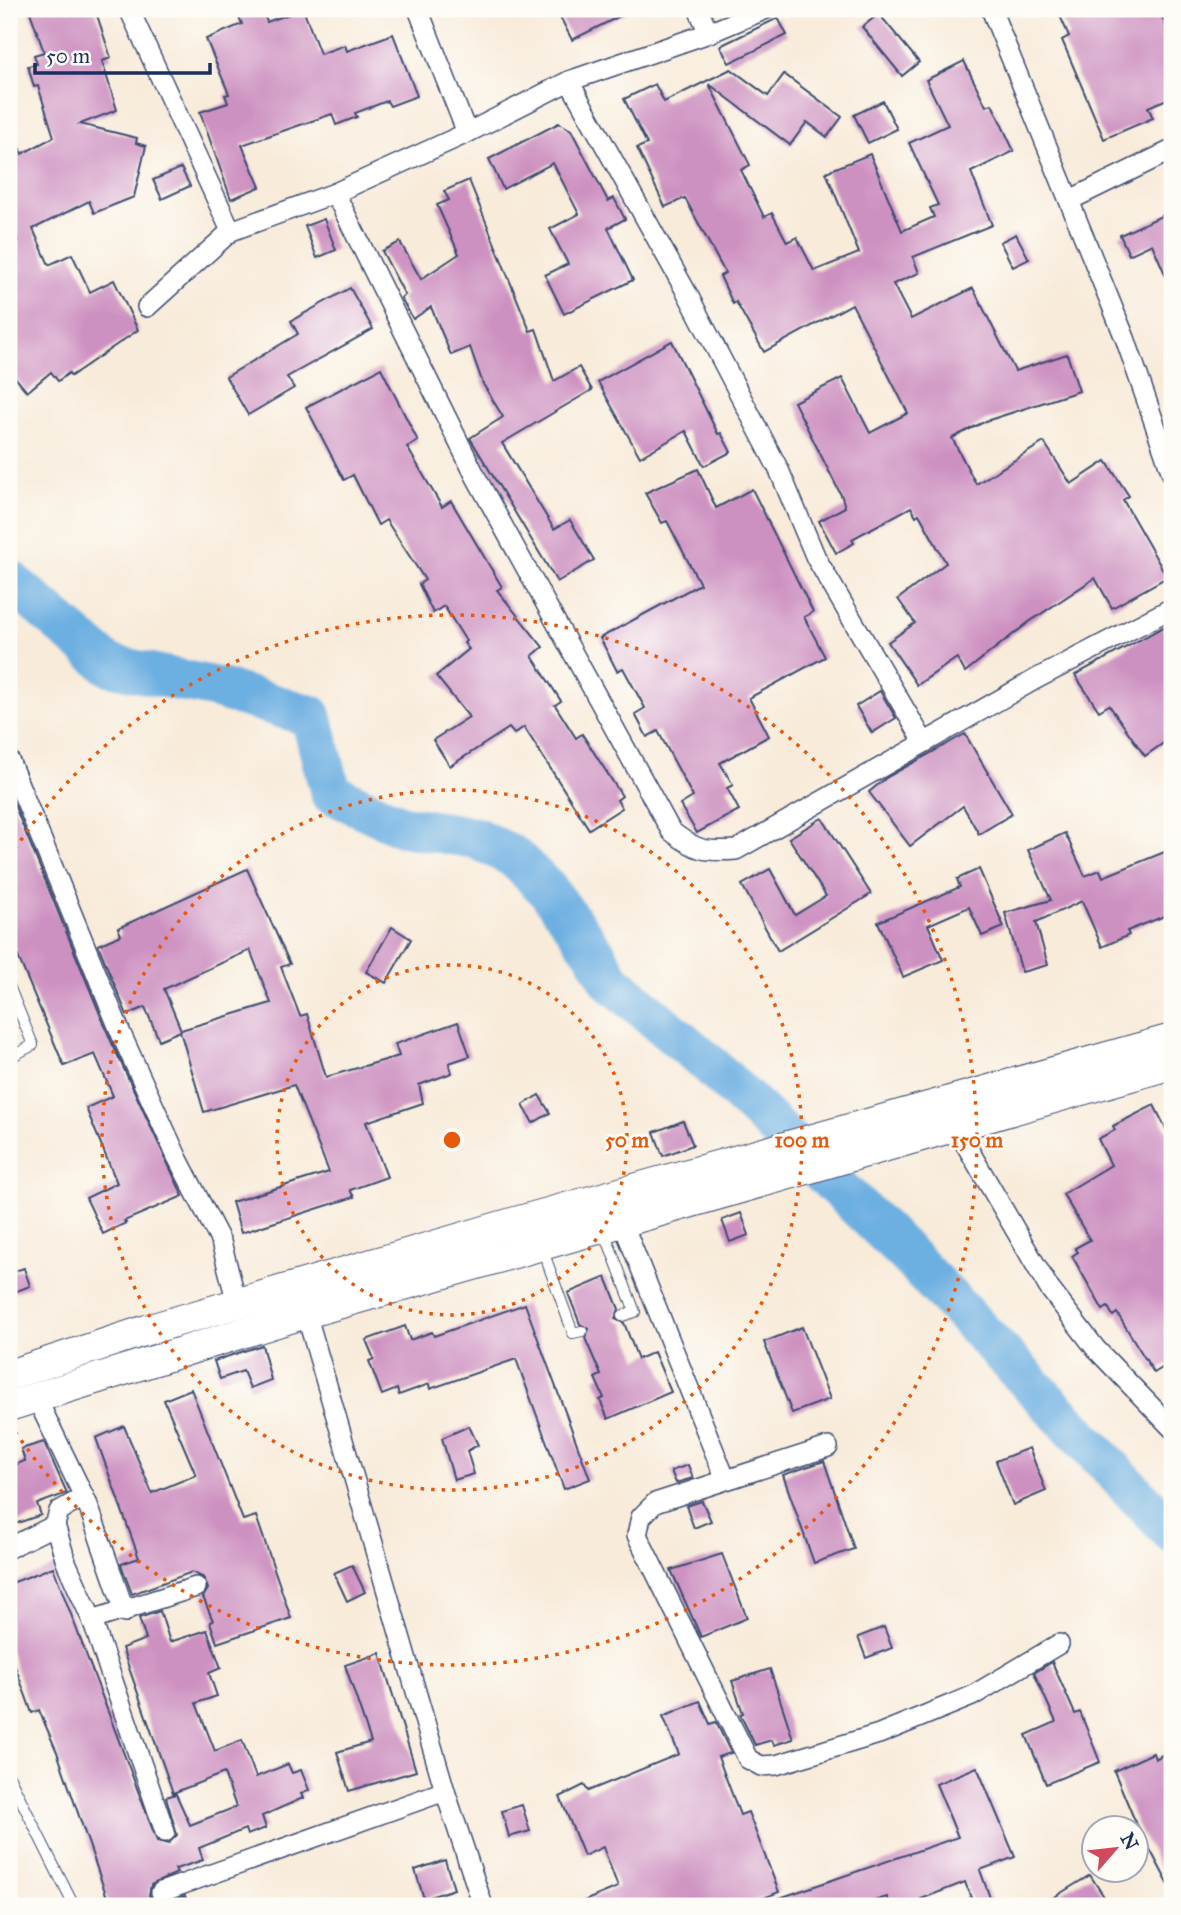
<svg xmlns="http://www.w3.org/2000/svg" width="1181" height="1915" font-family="'IM FELL Great Primer',serif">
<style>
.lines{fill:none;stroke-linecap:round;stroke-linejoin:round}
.river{stroke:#6cafe1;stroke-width:42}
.building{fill:#cd91c1;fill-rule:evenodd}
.service-casing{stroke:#3c4b71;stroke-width:12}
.minor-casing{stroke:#3c4b71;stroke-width:22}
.primary-casing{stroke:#3c4b71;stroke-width:32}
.service{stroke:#fff;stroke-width:10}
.minor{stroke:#fff;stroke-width:19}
.primary{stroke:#fff;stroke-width:30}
.ring{fill:none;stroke:#e8590c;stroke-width:3.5;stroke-dasharray:3.5 7}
.centre{fill:#e8590c;stroke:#fdfcf7;stroke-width:3.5}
.ring-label{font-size:21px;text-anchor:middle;font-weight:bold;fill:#e8590c;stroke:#fdfcf7;stroke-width:5;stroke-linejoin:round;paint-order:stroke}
</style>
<rect width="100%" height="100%" fill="#fdfcf7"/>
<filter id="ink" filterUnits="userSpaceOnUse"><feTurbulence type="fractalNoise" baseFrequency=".0143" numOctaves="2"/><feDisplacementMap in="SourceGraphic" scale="14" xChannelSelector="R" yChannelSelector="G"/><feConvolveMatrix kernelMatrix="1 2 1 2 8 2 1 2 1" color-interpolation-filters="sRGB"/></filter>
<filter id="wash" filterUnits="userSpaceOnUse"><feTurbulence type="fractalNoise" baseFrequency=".00686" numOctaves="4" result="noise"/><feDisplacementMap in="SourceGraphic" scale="28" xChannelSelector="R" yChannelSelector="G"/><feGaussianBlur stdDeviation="1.57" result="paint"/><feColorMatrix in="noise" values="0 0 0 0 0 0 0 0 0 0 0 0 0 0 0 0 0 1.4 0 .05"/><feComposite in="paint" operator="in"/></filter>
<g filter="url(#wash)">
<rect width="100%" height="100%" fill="#f8ebda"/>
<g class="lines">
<path class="river" d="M9,580L109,665L217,688L311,716L331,793L402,826L476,838L514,857L547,889L595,953L610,980L710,1065L905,1252L1172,1532"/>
</g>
<g id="blocks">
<g class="building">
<path d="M29,9H95L111,58L102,61L117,110L80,124L137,138L136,143L146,146L134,197L94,213L89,201L33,229L49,265L72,254L90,292L114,280L138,330L71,376L69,373L58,381L51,372L27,392L9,370V246L18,242L9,223V127L22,154L54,137L38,86L34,87L28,66L37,64L34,55L44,52Z"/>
<path d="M257,9H261L267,22L303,9L320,54L345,45L347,51L393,34L417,96L390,106L387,101L355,113L357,117L336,125L332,114L242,145L260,187L231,199L200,112L228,103L225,95L229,94L206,39L242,24L239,17Z"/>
<path d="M556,9H634L572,40Z"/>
<path d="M1057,9H1159L1172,40V97L1148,107L1153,118L1104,139L1062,40L1069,36Z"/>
<path d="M879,14L919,62L902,76L862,27Z"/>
<path d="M778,18L787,35L729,63L720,46Z"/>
<path d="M964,61L986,106L992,104L1014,151L971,172L992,225L913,257L919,273L893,284L911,319L973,288L1015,371L1067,354L1079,391L986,421L952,438L976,484L1044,442L1071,484L1106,461L1129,496L1123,500L1167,577L1112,608L1095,578L1029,622L965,672L957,658L917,685L888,642L915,623L898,599L946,563L919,514L916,516L911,507L852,539L854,543L836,553L819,521L845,507L842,497L794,402L842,378L870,433L908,413L852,304L764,352L736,302L733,304L720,276L725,273L685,198L665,207L637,148L647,144L624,99L655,84L664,102L731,69L768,96L784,74L842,117L827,137L807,122L790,145L709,84L750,165L741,170L764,217L772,213L787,242L797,237L814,271L859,253L826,172L870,154L902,231L934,217L930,208L938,205L909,143L948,125L926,80Z"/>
<path d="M883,101L897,129L868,143L854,115Z"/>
<path d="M559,123L571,130L608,201L614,198L625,219L608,228L633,280L564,314L545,275L568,264L550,229L579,214L553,163L503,189L489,159Z"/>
<path d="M181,168L190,186L162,199L153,180Z"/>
<path d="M469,180L530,331L536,329L554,381L579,367L592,390L502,443L554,529L570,520L594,560L557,582L470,438L503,417L483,384L470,347L451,355L431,307L413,319L401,298L405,295L382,251L400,242L421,279L459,254L437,205L449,200L444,191Z"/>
<path d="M1172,211V290L1152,244L1129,255L1120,235Z"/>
<path d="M324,219L336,250L317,258L305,226Z"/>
<path d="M1016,234L1029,259L1013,267L1000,242Z"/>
<path d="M350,288L373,329L287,377L294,388L248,415L226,377L298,334L291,321Z"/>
<path d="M672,341L718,434L721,433L731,452L704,466L686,431L640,457L598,382Z"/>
<path d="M381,368L418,441L407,447L442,507L451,501L502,587L497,590L543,647L532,656L561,701L555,705L576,738L582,734L622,796L617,800L622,808L589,829L524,727L514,734L509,728L450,766L433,740L469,717L436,676L469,649L464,643L466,641L444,606L433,613L419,584L425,580L386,520L378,525L353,475L344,480L306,407Z"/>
<path d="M698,469L716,508L752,489L813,612L804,617L825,657L749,698L769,736L720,763L733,785L727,788L739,810L697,833L680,805L693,797L658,731L647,737L635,714L645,708L623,668L617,671L600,638L700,584L667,521L662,523L645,493Z"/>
<path d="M1163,627L1172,641V737L1145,756L1109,705L1099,711L1075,675Z"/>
<path d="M880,691L896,718L872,733L856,706Z"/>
<path d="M965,734L1012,814L979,834L963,806L910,846L869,792L886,778Z"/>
<path d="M9,792L111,1041L183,1196L124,1221L126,1223L103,1234L86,1198L117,1183L86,1108L113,1096L95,1054L64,1066L9,935Z"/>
<path d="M822,818L871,894L778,951L742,885L770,869L795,915L826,896L789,838Z"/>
<path d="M1065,833L1085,876L1100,870L1103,877L1172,849V913L1127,931L1129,935L1102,947L1082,901L1036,922L1048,965L1022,972L1005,913L1051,900L1028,850Z"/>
<path d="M247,869L290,964L281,967L300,1016L307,1014L326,1077L399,1056L395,1044L458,1022L470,1056L449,1063L452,1073L419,1085L423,1103L366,1122L387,1177L350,1190L354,1197L241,1233L232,1202L329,1172L294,1085L204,1112L180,1031L159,1040L145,1007L127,1015L98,945L121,935L118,928ZM250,950L271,1003L181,1030L164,989Z"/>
<path d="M979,869L1004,927L982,936L969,907L928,925L943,960L903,977L878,922L960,887L957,879Z"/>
<path d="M392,927L411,939L386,983L366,972Z"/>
<path d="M539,1095L550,1113L533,1123L523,1105Z"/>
<path d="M1154,1105L1172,1141V1362L1154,1373L1117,1313L1113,1316L1108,1307L1103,1310L1072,1256L1078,1252L1075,1248L1090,1240L1063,1194L1111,1165L1098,1139L1115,1130L1113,1126Z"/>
<path d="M683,1121L693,1145L663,1156L654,1132Z"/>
<path d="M741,1213L749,1235L730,1242L722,1220Z"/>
<path d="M24,1268L30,1286L9,1294V1273Z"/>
<path d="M606,1277L619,1309L615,1319L624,1323L638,1359L654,1352L671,1392L608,1419L600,1400L604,1398L595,1378L601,1375L585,1338L589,1329L580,1324L568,1293Z"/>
<path d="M525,1304L590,1479L564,1489L516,1359L430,1389L429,1384L399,1395L397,1389L382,1395L369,1361L374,1359L366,1340L405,1326L410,1340L432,1332L434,1336Z"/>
<path d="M802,1327L830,1399L792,1413L764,1342Z"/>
<path d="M262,1345L271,1380L250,1388L243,1371L220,1379L214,1361Z"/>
<path d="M191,1389L243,1520L256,1516L291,1618L217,1643L210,1622L213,1621L203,1597L208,1589L204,1578L192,1572L132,1594L121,1564L139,1558L96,1438L124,1426L152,1493L196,1475L164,1400Z"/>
<path d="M469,1426L478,1445L467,1451L474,1474L454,1480L442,1438Z"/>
<path d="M44,1442L67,1493L37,1504L41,1515L9,1526V1467L25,1461L21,1449Z"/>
<path d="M1029,1448L1046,1491L1013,1505L996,1461Z"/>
<path d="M824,1461L854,1549L814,1563L783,1475Z"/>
<path d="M688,1465L693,1478L676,1483L671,1471Z"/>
<path d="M702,1501L711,1521L694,1528L686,1506Z"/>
<path d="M722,1554L747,1618L701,1637L671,1570Z"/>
<path d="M352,1565L365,1592L347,1601L334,1573Z"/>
<path d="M53,1567L157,1841L168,1844L177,1835L166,1797L176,1794L190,1825L236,1807L224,1773L173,1793L122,1648L146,1639L139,1618L160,1611L170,1642L207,1630L221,1668L209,1673L217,1696L196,1703L215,1751L242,1740L256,1777L288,1764L292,1773L301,1770L309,1790L301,1794L303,1798L262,1816L266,1828L247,1835L245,1829L199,1848L203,1860L175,1869L177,1873L151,1885L149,1895L154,1902L164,1904L185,1896L189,1906H110L57,1752L39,1710L32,1713L9,1649V1584Z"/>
<path d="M884,1627L892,1648L866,1658L858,1637Z"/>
<path d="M380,1653L416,1771L349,1791L337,1752L371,1742L345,1665Z"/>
<path d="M1052,1662L1075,1714L1080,1712L1100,1762L1046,1784L1026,1735L1056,1722L1034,1673Z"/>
<path d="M770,1669L793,1739L774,1745L772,1740L755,1745L740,1714L743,1713L732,1681Z"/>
<path d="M700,1701L710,1724L716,1722L731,1753L718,1757L740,1815L748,1812L779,1892L743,1906H572L618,1887L603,1847L584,1856L560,1797L584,1785L588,1791L679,1754L663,1716Z"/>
<path d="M1172,1750V1891L1135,1821L1114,1771L1153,1753L1155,1759Z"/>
<path d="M977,1767L1015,1857L980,1870L993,1906H974L965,1882L921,1899L924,1906H890L887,1897L858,1906H765V1903L958,1837L936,1784Z"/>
<path d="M522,1805L530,1831L509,1837L502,1811Z"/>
<path d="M445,1860L454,1889L424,1899L415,1870Z"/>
<path d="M1090,1875L1110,1906H1040Z"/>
</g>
</g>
</g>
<g filter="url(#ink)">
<use href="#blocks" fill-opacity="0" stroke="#3c4b71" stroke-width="2"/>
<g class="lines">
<defs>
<g id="service">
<path d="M9,986L33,1045L9,1058"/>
<path d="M604,1231L635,1312L622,1316"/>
<path d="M542,1248L573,1333L582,1331"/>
<path d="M9,1776L74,1906"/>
</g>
<g id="minor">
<path d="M129,9L231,231"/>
<path d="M418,9L467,133"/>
<path d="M698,9L709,33"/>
<path d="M991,9L1125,338L1172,474"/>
<path d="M569,81L688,295L779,470L816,558L924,742"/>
<path d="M335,193L477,479L671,831C696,851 705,852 736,850L1036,679L1172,608"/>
<path d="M1070,200L1172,150"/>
<path d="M147,307L231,231L335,193L467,133L569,81L709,33L766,9"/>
<path d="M9,760L122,1036L177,1157L221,1242L237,1303"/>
<path d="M955,1126L1049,1288L1096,1349L1172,1428"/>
<path d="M623,1224L725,1478"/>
<path d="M306,1313L445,1791L483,1906"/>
<path d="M36,1397L88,1505L125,1612"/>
<path d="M828,1447L655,1503L641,1517L637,1535L748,1759L761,1766L776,1765L879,1734L972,1696L1059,1644"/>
<path d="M84,1497L59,1511L55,1525L66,1562L92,1620L165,1832"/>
<path d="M9,1548L55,1525"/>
<path d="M92,1620L196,1587"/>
<path d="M161,1892L445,1791"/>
</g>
<g id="primary">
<path d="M9,1375L147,1330L512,1223L1172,1039"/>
<path d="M9,1406L306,1313L1172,1064"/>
</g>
</defs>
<use href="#service" class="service-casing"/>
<use href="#minor" class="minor-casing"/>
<use href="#primary" class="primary-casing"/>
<use href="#service" class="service"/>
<use href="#minor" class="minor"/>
<use href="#primary" class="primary"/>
</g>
</g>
<g class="ring">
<circle cx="452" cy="1140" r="175"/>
<circle cx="452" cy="1140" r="350"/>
<path d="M9 858A525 525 0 1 1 9 1422"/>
</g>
<circle cx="452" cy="1140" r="10" class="centre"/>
<g class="ring-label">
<text x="627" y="1147">50 m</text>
<text x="802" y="1147">100 m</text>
<text x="977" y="1147">150 m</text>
</g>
<rect width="1181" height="1915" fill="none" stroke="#fdfcf7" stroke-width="35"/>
<g transform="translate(1115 1849) rotate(62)"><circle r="33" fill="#fdfcf7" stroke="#a3aaba" stroke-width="2"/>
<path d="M0-5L12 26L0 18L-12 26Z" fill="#d1495b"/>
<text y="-10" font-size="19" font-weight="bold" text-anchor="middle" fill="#1b2f5e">N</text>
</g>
<path d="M35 63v10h175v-10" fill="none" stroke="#1b2f5e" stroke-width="3.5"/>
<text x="46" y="63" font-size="21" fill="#1b2f5e" stroke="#fdfcf7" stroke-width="5" paint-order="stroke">50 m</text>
</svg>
